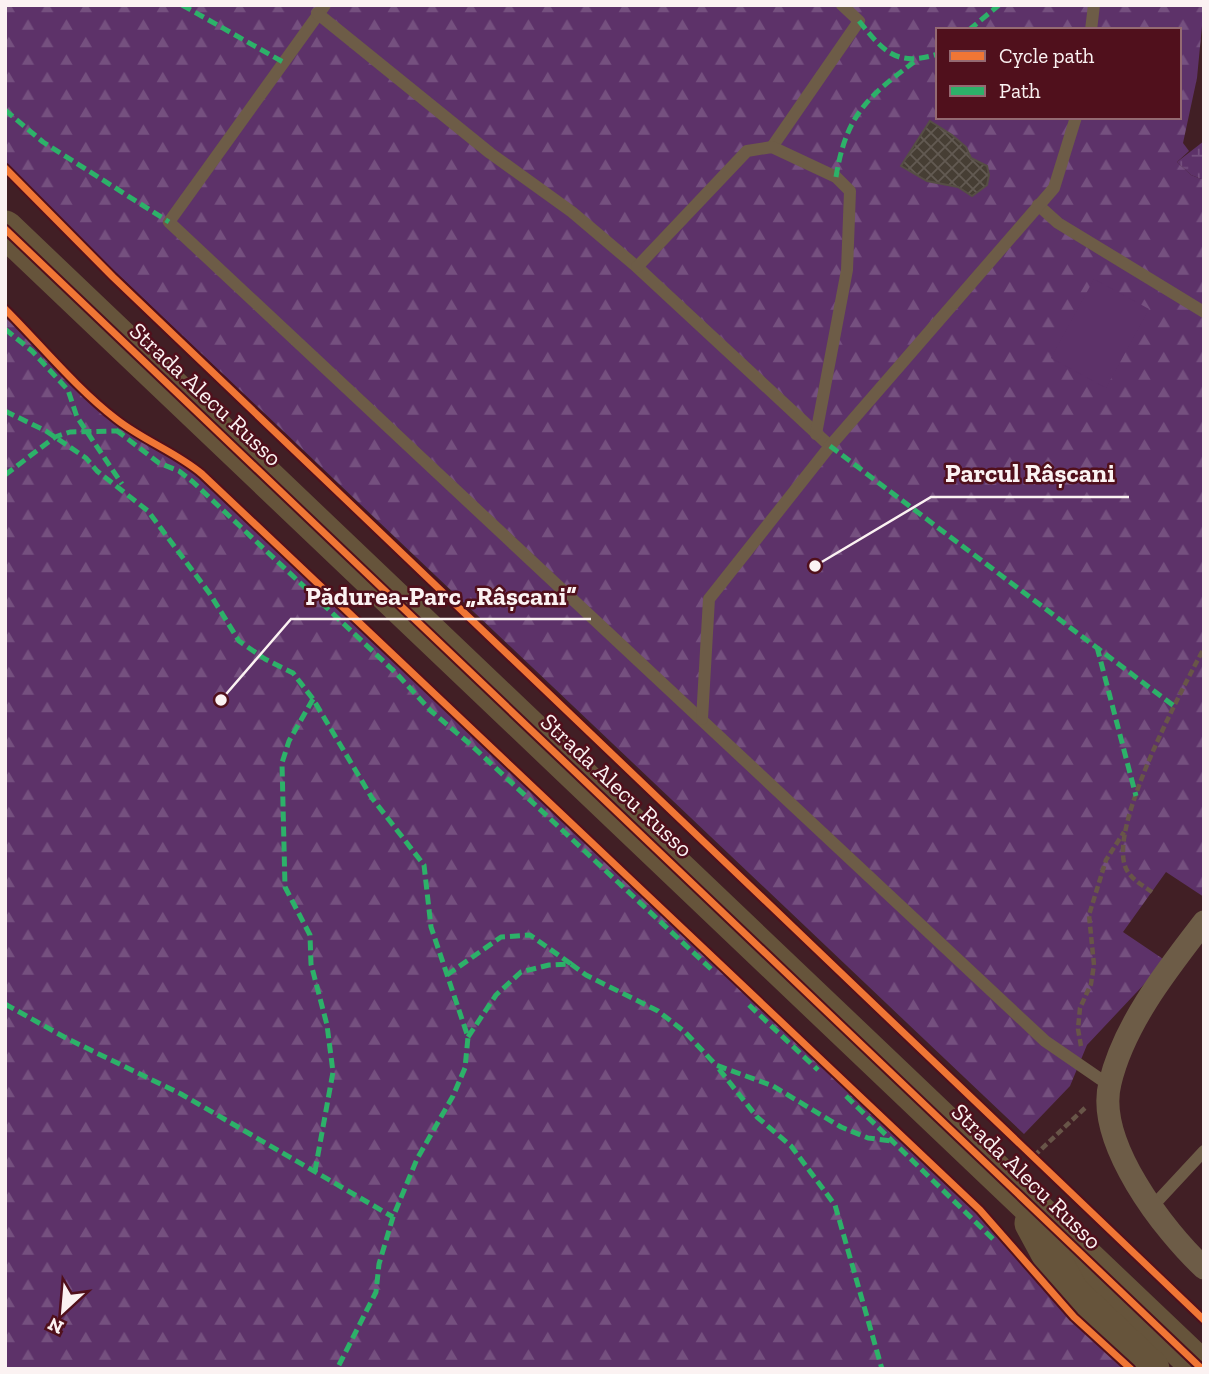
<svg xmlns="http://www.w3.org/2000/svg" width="1209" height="1374" font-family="'Zilla Slab',serif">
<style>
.forest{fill:url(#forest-firs);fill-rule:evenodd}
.wetland{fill:url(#wetland-marsh)}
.pitch{fill:#5d3269}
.building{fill:url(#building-cross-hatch);stroke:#564e45;stroke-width:2}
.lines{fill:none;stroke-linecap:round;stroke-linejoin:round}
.path{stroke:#685548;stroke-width:4.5;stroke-dasharray:7 3.5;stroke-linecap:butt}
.service{stroke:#6d5c47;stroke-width:12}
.minor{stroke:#6d5c47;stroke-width:23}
.primary{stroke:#66543b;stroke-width:37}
.quiet{stroke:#2db169;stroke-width:5;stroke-dasharray:10 5;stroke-linecap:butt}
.cycleway-casing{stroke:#50101c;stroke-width:11}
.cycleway{stroke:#f07635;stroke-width:7}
.labels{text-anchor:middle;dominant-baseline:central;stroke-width:5;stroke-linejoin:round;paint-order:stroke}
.street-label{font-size:24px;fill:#fbf2f2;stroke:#50101c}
.leader{fill:none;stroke:#fbf2f2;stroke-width:2.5}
.callout-dot{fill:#fbf2f2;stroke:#50101c;stroke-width:2.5}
.callout-label{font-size:26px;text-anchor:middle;font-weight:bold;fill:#fbf2f2;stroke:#50101c;stroke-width:5;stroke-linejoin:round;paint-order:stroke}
</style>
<defs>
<pattern id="forest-firs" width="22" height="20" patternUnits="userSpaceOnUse" patternTransform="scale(1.75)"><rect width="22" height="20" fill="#5d3269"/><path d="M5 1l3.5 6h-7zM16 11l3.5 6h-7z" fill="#75507f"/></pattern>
<pattern id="wetland-marsh" width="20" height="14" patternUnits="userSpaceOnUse" patternTransform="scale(1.75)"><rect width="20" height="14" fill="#5d3269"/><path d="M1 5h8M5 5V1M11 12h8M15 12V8" fill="none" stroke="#75507f"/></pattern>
<pattern id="building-cross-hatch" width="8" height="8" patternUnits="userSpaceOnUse" patternTransform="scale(1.75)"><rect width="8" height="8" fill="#463e34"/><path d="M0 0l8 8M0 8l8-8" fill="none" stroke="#625a52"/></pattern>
</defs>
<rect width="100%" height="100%" fill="#411f25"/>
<g class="forest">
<path d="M5,5H1204L1197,78L1183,143L1189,151L1177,162L1191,175L1204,180V897L1166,872L1123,932L1166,961L1087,1045L1070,1086L1024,1134L5,167ZM938,30H1179V117H938Z"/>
<path d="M5,314L138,438L187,463L1009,1244L1072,1318L1125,1369H5Z"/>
</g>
<path class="wetland" d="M1204,141V180L1191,175L1177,162Z"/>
<path class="pitch" d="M1094,279L1149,309L1106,388L1051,358Z"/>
<path class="building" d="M930,121L952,135L966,147L971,158L987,166L989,175L987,185L979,191L972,196L958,187L927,181L901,166Z"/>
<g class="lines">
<g class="path">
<path d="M5,168L113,277L1204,1320"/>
<path d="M5,309C40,344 77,389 116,419C144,441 176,452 202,474L980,1210L1008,1240"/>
<path d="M1152,892C1142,885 1129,878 1125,866C1110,823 1182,690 1204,648"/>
<path d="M1081,1046L1078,1029L1080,1008L1091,984L1094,965L1089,915L1106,860L1124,832"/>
<path d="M1034,1156L1086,1107"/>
</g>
<g class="service">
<path d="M325,5L169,222L1045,1041L1109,1085"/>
<path d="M317,13L490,153L572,212L637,267L830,446"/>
<path d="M1091,30L1094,5"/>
<path d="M772,147L859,21L842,5"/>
<path d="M1038,205L1058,223L1204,312"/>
<path d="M637,267L747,151L772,147L836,177L850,191L847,270L816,434"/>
<path d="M702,719L709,599L830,446L1054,188L1076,117"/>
<path d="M1151,1208L1204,1151"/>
</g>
<path class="minor" d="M1204,922C1167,970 1124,1024 1110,1083C1095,1142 1164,1231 1204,1268"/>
<g class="primary">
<path d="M5,229L1202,1369"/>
<path d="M1033,1223L1071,1293L1151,1369"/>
</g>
<g class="quiet">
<path d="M182,5L283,62"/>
<path d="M859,21C884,52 896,67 938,54"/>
<path d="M969,30L999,5"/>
<path d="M5,110L43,142L169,222"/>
<path d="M836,177C846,116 866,98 914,62"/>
<path d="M5,329L32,351L68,390L77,417L122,484"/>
<path d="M5,411L46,431L86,458L97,471L148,511L210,594L239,641L265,659L293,673L313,699L372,798L424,865L431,927L468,1037L465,1068L453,1096L417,1159L393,1217L379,1264L376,1292L337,1369"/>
<path d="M116,430L159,463L179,471L193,482L397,674L431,711L470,744L711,969"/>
<path d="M830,446L1174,706"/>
<path d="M5,475L55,437L70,432L117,431"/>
<path d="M1097,647L1136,796"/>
<path d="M313,699L289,741L282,763L285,887L310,935L311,964L327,1025L333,1072L315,1171"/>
<path d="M447,975L501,937L530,935L571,964"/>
<path d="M5,1004L66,1038L181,1094L393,1217"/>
<path d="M749,1005L818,1070"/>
<path d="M468,1037L496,995L521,972L549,965L571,964L586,975L658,1011L685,1032L716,1065L773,1086L841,1127L868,1138L892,1141"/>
<path d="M719,1069L757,1117L791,1146L835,1205L882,1369"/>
<path d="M846,1096L994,1240"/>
</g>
<defs>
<g id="cycleway">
<path d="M5,168L113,277L1204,1320"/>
<path d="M5,229L1202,1369"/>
<path d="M5,309C40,344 77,389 116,419C144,441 176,452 202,474L980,1210L1074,1317L1131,1369"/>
</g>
</defs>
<use href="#cycleway" class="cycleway-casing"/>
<use href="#cycleway" class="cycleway"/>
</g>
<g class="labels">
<g class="street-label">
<text transform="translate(206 394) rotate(43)">Strada Alecu Russo</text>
<text transform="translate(617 785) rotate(43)">Strada Alecu Russo</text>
<text transform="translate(1027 1176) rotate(44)">Strada Alecu Russo</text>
</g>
</g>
<path class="leader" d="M815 566L931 497H1129M221 700L291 619H591"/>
<g class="callout-dot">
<circle cx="815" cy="566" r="7"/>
<circle cx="221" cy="700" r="7"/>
</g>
<g class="callout-label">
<text x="1030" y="482">Parcul Râșcani</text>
<text x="441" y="605">Pădurea-Parc „Râșcani”</text>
</g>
<rect width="1209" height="1374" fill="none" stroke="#fbf2f2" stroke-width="14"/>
<rect x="936" y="28" width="245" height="91" fill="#50101c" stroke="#946a72" stroke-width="2"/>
<rect x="950" y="51" width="35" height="10" fill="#f07635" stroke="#946a72" stroke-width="2"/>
<text x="999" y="63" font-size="21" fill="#fbf2f2">Cycle path</text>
<rect x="950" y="86" width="35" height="10" fill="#2db169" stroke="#946a72" stroke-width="2"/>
<text x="999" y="98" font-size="21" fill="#fbf2f2">Path</text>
<g transform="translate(63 1311) rotate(206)" stroke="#50101c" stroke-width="5" paint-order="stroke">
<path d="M0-5L12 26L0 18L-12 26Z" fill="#fbf2f2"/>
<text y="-10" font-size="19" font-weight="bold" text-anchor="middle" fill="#fbf2f2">N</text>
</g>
</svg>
